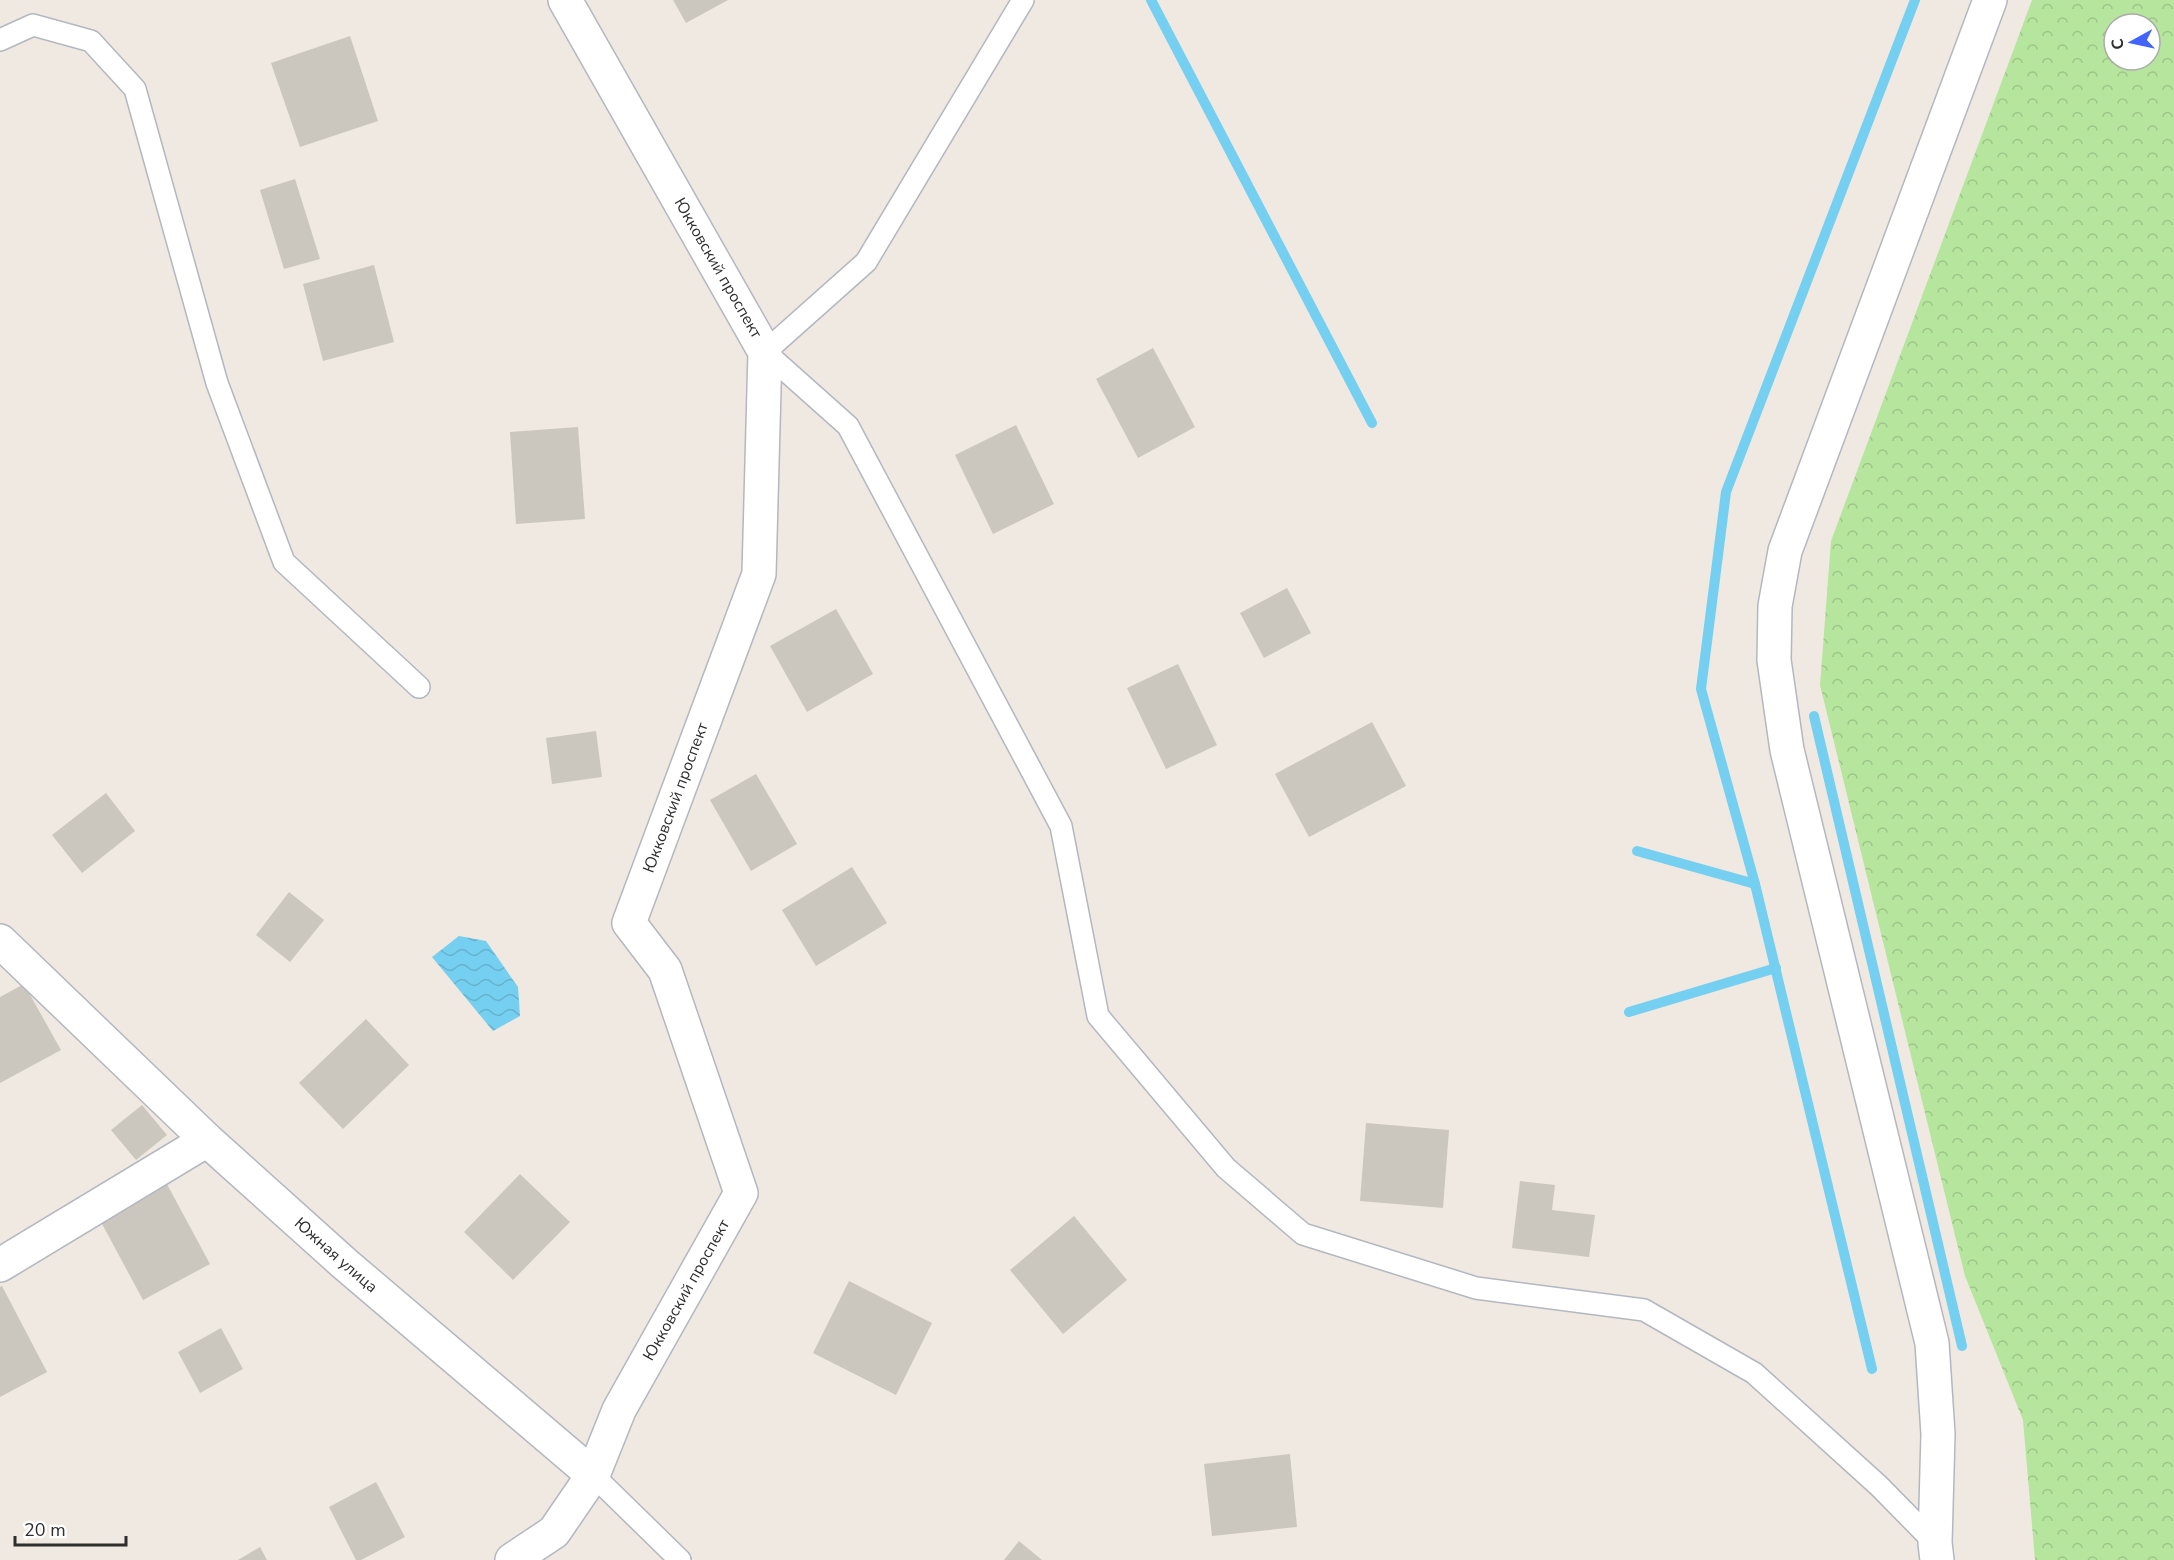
<svg xmlns="http://www.w3.org/2000/svg" width="2174" height="1560" font-family="'Nunito Sans',sans-serif">
<style>
.forest{fill:url(#forest-crowns);fill-rule:evenodd}
.water{fill:url(#water-waves)}
.lines{fill:none;stroke-linecap:round;stroke-linejoin:round}
.stream{stroke:#75cff0;stroke-width:10}
.building{fill:#cbc7bf}
.service-casing{stroke:#b4b7c1;stroke-width:24}
.minor-casing{stroke:#b4b7c1;stroke-width:36}
.service{stroke:#fff;stroke-width:21}
.minor{stroke:#fff;stroke-width:33}
.labels{text-anchor:middle;dominant-baseline:central;stroke-width:4.5;stroke-linejoin:round;paint-order:stroke}
.street-label{font-size:16px;fill:#2e2e2e;stroke:#fff}
</style>
<defs>
<pattern id="forest-crowns" width="20" height="18" patternUnits="userSpaceOnUse" patternTransform="scale(1.5)"><rect width="20" height="18" fill="#b6e59e"/><path d="M2 6a3 3 0 1 1 6 0M12 15a3 3 0 1 1 6 0" fill="none" stroke="#9dc588"/></pattern>
<pattern id="water-waves" width="16" height="10" patternUnits="userSpaceOnUse" patternTransform="scale(1.5)"><rect width="16" height="10" fill="#75cff0"/><path d="M0 5q4-4 8 0t8 0" fill="none" stroke="#66b2ce"/></pattern>
</defs>
<rect width="100%" height="100%" fill="#efe9e1"/>
<path class="forest" d="M2032,0H2174V1560H2035L2023,1420L1965,1276L1820,685L1831,541ZM2114,24H2150V60H2114Z"/>
<path class="water" d="M459,936L486,941L518,987L520,1016L493,1031L432,957Z"/>
<g class="lines">
<g class="stream">
<path d="M1151,0L1372,423"/>
<path d="M1814,716L1962,1346"/>
<path d="M1637,851L1755,884"/>
<path d="M1629,1012L1776,968"/>
<path d="M1872,1369L1755,884L1701,689L1726,492L1915,0"/>
</g>
</g>
<g class="building">
<path d="M673,0H728L686,23Z"/>
<path d="M350,36L378,121L300,147L271,63Z"/>
<path d="M295,179L320,259L284,269L260,190Z"/>
<path d="M374,265L394,342L323,361L303,284Z"/>
<path d="M1153,348L1195,427L1138,458L1096,379Z"/>
<path d="M1016,425L1054,504L993,534L955,455Z"/>
<path d="M578,427L585,519L516,524L510,432Z"/>
<path d="M1287,588L1311,633L1264,658L1240,613Z"/>
<path d="M836,609L873,674L807,712L770,646Z"/>
<path d="M1178,664L1217,745L1166,769L1127,688Z"/>
<path d="M1372,722L1406,786L1309,837L1275,774Z"/>
<path d="M596,731L602,777L552,784L546,738Z"/>
<path d="M756,774L797,844L751,871L710,800Z"/>
<path d="M106,793L135,831L82,873L52,835Z"/>
<path d="M852,867L887,923L816,966L782,910Z"/>
<path d="M289,892L324,920L290,962L256,935Z"/>
<path d="M24,984L61,1050L0,1083V997Z"/>
<path d="M366,1019L409,1065L343,1129L299,1083Z"/>
<path d="M142,1105L167,1135L136,1160L111,1130Z"/>
<path d="M1366,1123L1449,1130L1443,1208L1360,1201Z"/>
<path d="M161,1173L210,1264L143,1300L94,1209Z"/>
<path d="M520,1174L570,1222L513,1280L464,1232Z"/>
<path d="M1520,1181L1555,1185L1552,1210L1595,1215L1589,1257L1512,1248Z"/>
<path d="M1074,1216L1127,1280L1063,1334L1010,1270Z"/>
<path d="M849,1281L932,1323L896,1395L813,1353Z"/>
<path d="M2,1286L47,1372L0,1397V1287Z"/>
<path d="M221,1328L243,1369L200,1393L178,1352Z"/>
<path d="M1290,1454L1297,1527L1212,1536L1204,1464Z"/>
<path d="M376,1482L405,1537L361,1560H356L329,1507Z"/>
<path d="M1019,1541L1042,1560H1004Z"/>
<path d="M260,1547L267,1560H238Z"/>
</g>
<g class="lines">
<defs>
<g id="service">
<path d="M1023,0L866,262L765,352L848,426L1061,826L1098,1016L1226,1168L1303,1234L1476,1288L1644,1310L1754,1373L1879,1486L1935,1543"/>
<path d="M0,40L33,25L91,41L135,89L217,383L284,562L419,687"/>
<path d="M593,1475L680,1560"/>
</g>
<g id="minor">
<path id="s1" d="M0,941L207,1140L345,1264L593,1475"/>
<path d="M0,1265L207,1140"/>
<path id="s2" d="M512,1560L554,1532L593,1475L619,1410L741,1193L665,970L629,923L759,574L765,352L565,0"/>
<path d="M1937,1560L1935,1543L1938,1434L1932,1343L1787,750L1774,660L1775,606L1785,551L1990,0"/>
</g>
</defs>
<use href="#service" class="service-casing"/>
<use href="#minor" class="minor-casing"/>
<use href="#service" class="service"/>
<use href="#minor" class="minor"/>
</g>
<g class="labels">
<g class="street-label">
<text transform="translate(718 268) rotate(60)">Юкковский проспект</text>
<text stroke="none"><textPath href="#s2" startOffset="867">Юкковский проспект</textPath></text>
<text stroke="none"><textPath href="#s1" startOffset="460">Южная улица</textPath></text>
<text stroke="none"><textPath href="#s2" startOffset="327">Юкковский проспект</textPath></text>
</g>
</g>
<g transform="translate(2132 42) rotate(262)"><circle r="28" fill="#ffffff" stroke="#ababab" stroke-width="1.5"/>
<path d="M0-4.5L10 22L0 15L-10 22Z" fill="#4264fb"/>
<text y="-9" font-size="16" font-weight="bold" text-anchor="middle" fill="#2e2e2e">С</text>
</g>
<path d="M15 1536v9h111v-9" fill="none" stroke="#2e2e2e" stroke-width="3"/>
<text x="24" y="1536" font-size="18" fill="#2e2e2e" stroke="#ffffff" stroke-width="4.5" paint-order="stroke">20 m</text>
</svg>
